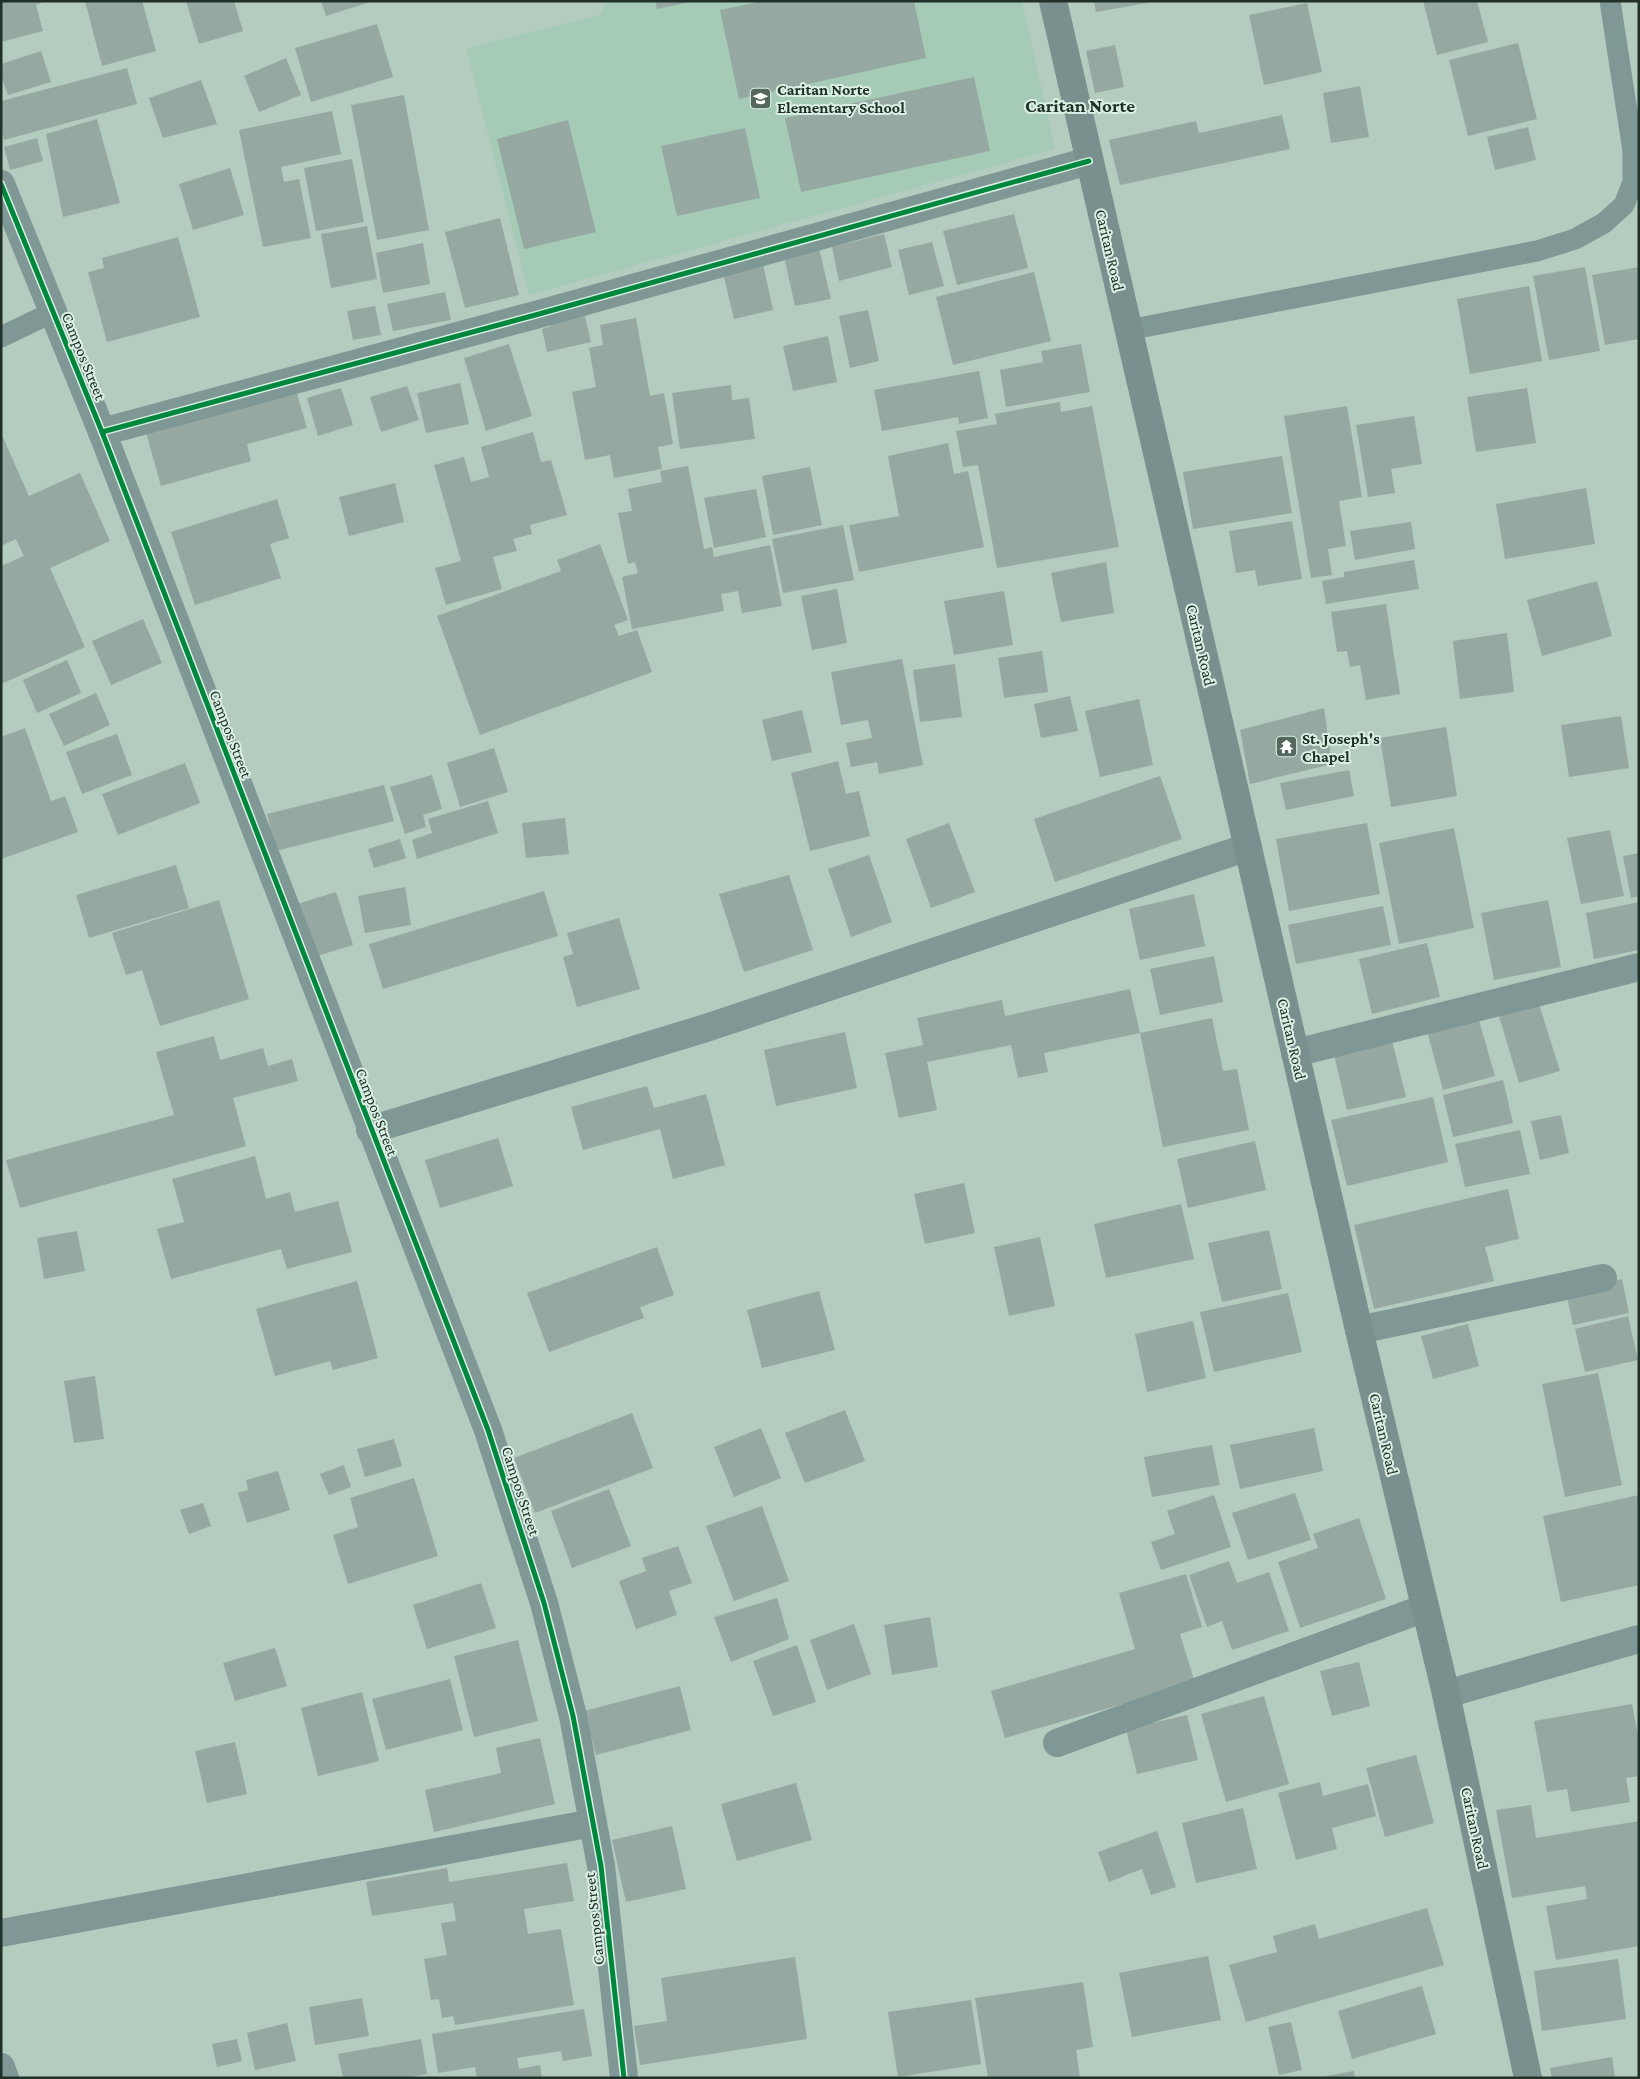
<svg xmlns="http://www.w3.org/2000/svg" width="1640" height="2079" font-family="'Crimson Pro',serif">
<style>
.built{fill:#a5cbb7}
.building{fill:#95a9a2}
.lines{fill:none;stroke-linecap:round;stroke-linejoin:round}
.service{stroke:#7f9896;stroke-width:21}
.minor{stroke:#7f9896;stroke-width:28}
.tertiary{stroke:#7f9896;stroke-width:28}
.secondary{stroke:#7a908e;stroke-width:28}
.cycleway-casing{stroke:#dbf0e4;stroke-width:8}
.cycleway{stroke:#00873e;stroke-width:5}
.labels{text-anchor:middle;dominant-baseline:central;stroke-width:4;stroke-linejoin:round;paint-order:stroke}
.poi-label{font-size:16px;font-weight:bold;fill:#203128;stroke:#dbf0e4;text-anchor:start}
.street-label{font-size:16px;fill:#203128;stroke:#dbf0e4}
.quarter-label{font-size:19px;font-weight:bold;fill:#203128;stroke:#dbf0e4}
</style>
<rect width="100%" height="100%" fill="#b4cbbf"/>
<path class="built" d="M607,1H1022L1055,149L529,295L466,48L600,15Z"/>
<g class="building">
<path d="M1,1H46L36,5L43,31L1,42Z"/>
<path d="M85,1H142L156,51L102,66Z"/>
<path d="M186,1H234L243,31L199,44Z"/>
<path d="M321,1H370V2L326,16Z"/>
<path d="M655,1H690V2L657,9Z"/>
<path d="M763,1H914L926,58L739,99L720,10Z"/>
<path d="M1094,1H1153V2L1096,12Z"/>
<path d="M1423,1H1477L1488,42L1437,55Z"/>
<path d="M1307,3L1322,72L1264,85L1249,15Z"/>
<path d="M377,24L393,77L311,102L295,48Z"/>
<path d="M1518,43L1537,119L1468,136L1449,60Z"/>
<path d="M1115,45L1124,87L1095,93L1086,51Z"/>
<path d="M41,51L51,82L8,95L1,76V64Z"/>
<path d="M286,58L301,95L259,112L244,76Z"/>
<path d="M127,68L137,104L4,140L1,128V101Z"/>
<path d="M974,77L990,151L801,192L785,118Z"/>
<path d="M201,80L217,124L163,138L149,98Z"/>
<path d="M1360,86L1369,137L1331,143L1323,93Z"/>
<path d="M404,95L429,230L377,240L351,105Z"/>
<path d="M332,111L341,154L281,167L284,182L299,179L311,238L263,247L239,130Z"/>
<path d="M1282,115L1290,149L1120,185L1109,140L1196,121L1199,133Z"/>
<path d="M97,119L120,203L63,217L46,134Z"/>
<path d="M568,120L596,232L524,249L497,139Z"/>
<path d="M1528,127L1536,160L1495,170L1487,137Z"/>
<path d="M745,128L760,198L677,216L661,146Z"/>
<path d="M37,138L43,161L10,170L4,147Z"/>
<path d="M352,159L364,222L316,231L304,168Z"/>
<path d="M230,168L244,215L193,230L179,184Z"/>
<path d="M1014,214L1028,268L957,285L943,231Z"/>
<path d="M500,218L519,295L465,308L445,232Z"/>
<path d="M367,226L377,279L331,288L321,234Z"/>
<path d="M884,234L892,267L839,281L832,247Z"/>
<path d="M178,237L200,317L107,342L88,272L104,268L102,258Z"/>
<path d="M932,242L944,286L909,295L898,250Z"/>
<path d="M423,243L430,284L383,293L376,253Z"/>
<path d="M819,248L831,299L795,306L784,256Z"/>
<path d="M763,264L773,310L734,319L723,273Z"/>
<path d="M1585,267L1600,351L1549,360L1533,276Z"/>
<path d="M1639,267V339L1605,345L1592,275Z"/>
<path d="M1034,272L1051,341L953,365L936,297Z"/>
<path d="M1529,286L1542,361L1470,374L1457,299Z"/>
<path d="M445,292L451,320L393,331L387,304Z"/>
<path d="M375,306L381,335L353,340L347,311Z"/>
<path d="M868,310L879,361L850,368L839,316Z"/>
<path d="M584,312L591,342L547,352L542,329L551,326L550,320Z"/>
<path d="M636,318L650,396L664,393L673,444L658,447L662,469L614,478L610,455L585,460L572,392L596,387L589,348L603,345L600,325Z"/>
<path d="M828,336L837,382L793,391L783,346Z"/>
<path d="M509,344L532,416L486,431L464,358Z"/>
<path d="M1081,344L1090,392L1006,407L1000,370L1043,362L1041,351Z"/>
<path d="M979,371L988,418L959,424L958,417L882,431L874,390Z"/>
<path d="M460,383L469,424L426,433L417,393Z"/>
<path d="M731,385L732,400L749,398L755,439L680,449L672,393Z"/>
<path d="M407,386L419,420L381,432L370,397Z"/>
<path d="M295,387L307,428L247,444L251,461L161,486L145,429Z"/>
<path d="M341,388L353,425L318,436L307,398Z"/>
<path d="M1527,388L1536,443L1476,452L1467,397Z"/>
<path d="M1060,402L1061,412L1092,406L1119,547L997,568L978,465L963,467L956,431L997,424L995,414Z"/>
<path d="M1347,406L1362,497L1339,501L1346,546L1328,549L1332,575L1311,578L1284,416Z"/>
<path d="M1414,416L1422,464L1391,469L1395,493L1368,497L1356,425Z"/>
<path d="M533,432L541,462L551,460L567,515L530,525L532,534L513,539L517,551L493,557L502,589L446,605L435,568L461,561L434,465L464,457L471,482L489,477L481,447Z"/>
<path d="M1,433L29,496L80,473L110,541L50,568L85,647L1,684V566L24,556L16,539L1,546Z"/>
<path d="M948,443L954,474L968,471L984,547L859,572L849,525L899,516L888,456Z"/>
<path d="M1282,456L1292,513L1193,529L1183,472Z"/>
<path d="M688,466L704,549L712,547L714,557L770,545L782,606L742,613L738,591L721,594L724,611L632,629L622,577L638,573L635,562L628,564L618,513L632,511L628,489L662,482L660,471Z"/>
<path d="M810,467L822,525L773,535L762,476Z"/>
<path d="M395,483L404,522L349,536L339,497Z"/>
<path d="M1586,488L1595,544L1505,559L1496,504Z"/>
<path d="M756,489L766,537L714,548L704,498Z"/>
<path d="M277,499L289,538L270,544L281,578L195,605L171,532Z"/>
<path d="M1292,521L1302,579L1258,586L1255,570L1236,573L1229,531Z"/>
<path d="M1411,522L1415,549L1355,560L1350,531Z"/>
<path d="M843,525L854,580L783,593L772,539Z"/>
<path d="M600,544L628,620L614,625L619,636L637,630L652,672L480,735L437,616L561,571L557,560Z"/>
<path d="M1414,560L1419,589L1326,604L1322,581L1344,577V572Z"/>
<path d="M1106,562L1114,613L1061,622L1051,573Z"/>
<path d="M1597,581L1612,636L1542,656L1527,600Z"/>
<path d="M837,589L847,643L812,650L801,596Z"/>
<path d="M1004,591L1013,645L954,655L944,601Z"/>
<path d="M1386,604L1400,694L1366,700L1360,665L1350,667L1347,651L1337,652L1331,612Z"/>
<path d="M143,619L162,663L111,685L92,641Z"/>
<path d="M1507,633L1514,692L1460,699L1453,641Z"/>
<path d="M1042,651L1048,692L1004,698L998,658Z"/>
<path d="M902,659L923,765L879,774L877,762L851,767L846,743L872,738L868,720L841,725L831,672Z"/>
<path d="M67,660L81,693L37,713L23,680Z"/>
<path d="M955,664L962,717L920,722L913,670Z"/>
<path d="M96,693L110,725L64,746L49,714Z"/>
<path d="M1070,696L1078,731L1041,738L1034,704Z"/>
<path d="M1139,699L1153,765L1100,777L1085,711Z"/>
<path d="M1324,708L1332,764L1250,784L1240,730Z"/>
<path d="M802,710L812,752L772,761L762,720Z"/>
<path d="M1621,716L1629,768L1569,777L1561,725Z"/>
<path d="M1446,727L1457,796L1391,807L1380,738Z"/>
<path d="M25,728L51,801L65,796L78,832L1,859V737Z"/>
<path d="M117,734L132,775L82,794L66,752Z"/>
<path d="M494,748L508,792L460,807L447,763Z"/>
<path d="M838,761L846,794L859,791L870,836L810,851L791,773Z"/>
<path d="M185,763L200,803L118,835L102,794Z"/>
<path d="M1349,770L1354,796L1286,810L1280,783Z"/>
<path d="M432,775L442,809L423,815L426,827L405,834L390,787Z"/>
<path d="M1160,776L1182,839L1055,882L1034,819Z"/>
<path d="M384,785L394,821L276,851L267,814Z"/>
<path d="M488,801L498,833L417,859L412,840L432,833L428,819Z"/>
<path d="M565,818L569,854L526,858L522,823Z"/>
<path d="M949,823L975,892L931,908L906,839Z"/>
<path d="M1367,823L1380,894L1289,911L1276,839Z"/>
<path d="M1454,828L1474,928L1399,944L1379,843Z"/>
<path d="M1610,830L1624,896L1581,904L1567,838Z"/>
<path d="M400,839L406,858L374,868L368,849Z"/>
<path d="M1639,853V896L1631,898L1623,856Z"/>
<path d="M869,855L892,922L851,937L828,869Z"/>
<path d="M176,865L189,908L89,938L76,895Z"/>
<path d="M789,875L813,950L744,972L719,894Z"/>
<path d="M405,887L411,925L365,933L358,896Z"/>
<path d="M544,891L558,936L383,989L369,944Z"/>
<path d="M336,892L353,945L314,957L297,904Z"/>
<path d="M1194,894L1205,946L1140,960L1129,909Z"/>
<path d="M219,900L249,999L160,1026L142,970L126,975L112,933Z"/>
<path d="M1548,900L1561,967L1494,980L1481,913Z"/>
<path d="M1639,902V950L1594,959L1586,913Z"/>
<path d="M1383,906L1391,945L1296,964L1288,925Z"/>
<path d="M619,918L640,989L577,1007L563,957L573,954L567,933Z"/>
<path d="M1427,943L1440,997L1372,1014L1359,959Z"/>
<path d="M1214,956L1223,1002L1160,1015L1150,969Z"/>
<path d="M1130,989L1140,1033L1044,1053L1048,1072L1018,1078L1011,1045L927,1062L937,1110L899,1118L885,1053L923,1045L917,1018L1002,1000L1005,1016Z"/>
<path d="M1539,1004L1560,1071L1519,1083L1499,1016Z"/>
<path d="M1476,1010L1495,1076L1443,1090L1425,1024Z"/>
<path d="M1212,1018L1223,1071L1237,1069L1249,1130L1163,1147L1140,1033Z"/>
<path d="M845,1032L857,1088L776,1106L764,1050Z"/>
<path d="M214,1036L220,1060L263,1048L268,1066L292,1059L298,1081L233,1098L246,1146L20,1208L6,1160L174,1115L156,1052Z"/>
<path d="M1391,1036L1406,1097L1347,1110L1333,1050Z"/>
<path d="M1503,1080L1513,1123L1453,1137L1443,1095Z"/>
<path d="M647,1086L654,1108L706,1094L725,1165L673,1179L660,1129L583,1150L571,1107Z"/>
<path d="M1433,1097L1448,1162L1347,1186L1331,1120Z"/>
<path d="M1561,1115L1569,1153L1540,1160L1531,1121Z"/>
<path d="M1520,1130L1530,1174L1465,1187L1455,1144Z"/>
<path d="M498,1138L513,1186L440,1208L425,1160Z"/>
<path d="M1255,1141L1266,1190L1188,1208L1177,1159Z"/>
<path d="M255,1156L266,1199L290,1192L295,1212L338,1201L352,1252L287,1269L281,1249L171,1279L157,1229L184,1222L172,1179Z"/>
<path d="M964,1183L975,1233L925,1244L914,1194Z"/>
<path d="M1508,1189L1519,1239L1485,1247L1494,1281L1374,1309L1354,1225Z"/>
<path d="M1181,1204L1194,1259L1106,1278L1094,1224Z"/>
<path d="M1269,1230L1282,1289L1222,1302L1208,1243Z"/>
<path d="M77,1231L85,1271L44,1279L37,1238Z"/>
<path d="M1040,1237L1055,1306L1009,1316L994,1247Z"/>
<path d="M657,1247L674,1295L640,1307L644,1318L549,1352L527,1293Z"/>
<path d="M1622,1279L1629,1313L1573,1325L1566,1292Z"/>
<path d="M357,1281L378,1358L333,1370L330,1361L275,1376L256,1309Z"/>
<path d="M819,1291L835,1350L762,1368L747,1310Z"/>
<path d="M1288,1293L1302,1352L1214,1372L1200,1312Z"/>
<path d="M1628,1316L1638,1360L1585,1372L1575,1329Z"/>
<path d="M1193,1321L1206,1378L1147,1392L1135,1334Z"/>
<path d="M1468,1324L1479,1366L1433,1379L1421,1336Z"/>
<path d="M1598,1373L1622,1485L1565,1497L1542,1384Z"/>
<path d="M95,1376L104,1439L74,1443L64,1381Z"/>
<path d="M845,1410L865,1461L805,1483L785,1433Z"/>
<path d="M632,1413L653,1468L535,1513L514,1458Z"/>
<path d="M761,1428L781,1478L734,1497L714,1447Z"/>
<path d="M1314,1428L1323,1471L1240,1489L1230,1445Z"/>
<path d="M394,1439L402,1466L365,1477L357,1449Z"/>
<path d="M1212,1445L1220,1485L1152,1497L1144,1457Z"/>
<path d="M344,1465L351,1487L329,1495L320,1474Z"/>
<path d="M278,1471L290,1510L247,1523L238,1493L248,1490L246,1480Z"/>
<path d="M414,1478L438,1556L348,1584L333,1535L358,1527L350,1498Z"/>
<path d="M609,1489L631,1546L572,1568L551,1511Z"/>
<path d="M1295,1493L1311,1540L1248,1560L1232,1513Z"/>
<path d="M1214,1495L1231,1547L1161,1570L1151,1542L1175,1534L1167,1511Z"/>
<path d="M1639,1495V1585L1561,1602L1543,1516Z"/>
<path d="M203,1503L211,1526L189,1534L180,1510Z"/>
<path d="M762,1506L789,1581L734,1601L706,1526Z"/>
<path d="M1359,1518L1386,1599L1300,1628L1278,1562L1318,1548L1313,1534Z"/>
<path d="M678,1546L692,1583L669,1591L677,1615L636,1629L619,1581L646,1571L642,1558Z"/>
<path d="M1229,1561L1237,1583L1269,1572L1289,1631L1232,1650L1222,1621L1207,1627L1189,1575Z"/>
<path d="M1186,1574L1202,1627L1180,1634L1195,1683L1005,1738L991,1691L1135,1649L1119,1593Z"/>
<path d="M481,1583L496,1628L427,1649L413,1605Z"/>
<path d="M777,1598L789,1639L731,1662L714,1617Z"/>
<path d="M930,1617L938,1667L892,1675L884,1625Z"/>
<path d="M854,1624L871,1674L827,1690L810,1640Z"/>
<path d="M518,1640L538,1721L474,1737L454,1656Z"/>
<path d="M797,1645L816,1702L773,1716L753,1661Z"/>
<path d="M275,1648L287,1686L235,1701L223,1663Z"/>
<path d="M1359,1662L1370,1706L1332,1716L1320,1671Z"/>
<path d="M450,1679L463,1730L386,1750L372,1699Z"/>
<path d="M680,1686L691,1730L596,1755L584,1711Z"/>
<path d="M362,1692L379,1761L318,1776L301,1708Z"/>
<path d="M1264,1696L1289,1784L1226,1802L1201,1714Z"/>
<path d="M1632,1704L1639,1742V1776L1626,1778L1630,1802L1571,1812L1567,1789L1547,1792L1534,1721Z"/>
<path d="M1187,1715L1198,1760L1137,1774L1126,1729Z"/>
<path d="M540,1738L555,1804L434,1832L425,1790L501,1773L496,1748Z"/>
<path d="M235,1742L247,1794L207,1803L195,1751Z"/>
<path d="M1416,1755L1434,1823L1385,1837L1366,1768Z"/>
<path d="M1320,1782L1323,1796L1368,1784L1376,1816L1332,1828L1337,1849L1296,1860L1278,1793Z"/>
<path d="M796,1783L812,1840L737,1861L721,1804Z"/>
<path d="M1531,1805L1536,1838L1639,1821V1946L1556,1960L1546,1906L1587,1899L1585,1886L1512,1898L1496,1810Z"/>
<path d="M1243,1808L1257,1869L1196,1883L1182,1823Z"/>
<path d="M672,1826L686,1889L626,1902L612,1840Z"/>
<path d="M1157,1831L1176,1887L1151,1895L1142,1869L1109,1882L1098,1852Z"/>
<path d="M567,1863L574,1901L524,1909L528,1934L561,1929L574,2005L455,2025L453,2016L442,2018L439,1999L431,2000L424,1959L447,1955L441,1923L456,1921L453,1903L372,1916L366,1882L447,1868L449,1882Z"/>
<path d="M1427,1908L1444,1965L1246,2022L1229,1965L1277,1952L1273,1936L1315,1924L1319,1939Z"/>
<path d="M1208,1956L1221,2020L1132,2037L1119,1973Z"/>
<path d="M795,1957L807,2039L640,2065L634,2026L667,2021L661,1978Z"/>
<path d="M1618,1959L1626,2019L1542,2031L1534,1971Z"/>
<path d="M1083,1982L1093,2047L1076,2050L1080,2078H988L975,1998Z"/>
<path d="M1422,1986L1436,2034L1352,2059L1338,2011Z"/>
<path d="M362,1998L369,2036L315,2045L309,2007Z"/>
<path d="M971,2000L981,2064L898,2077L888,2012Z"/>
<path d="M584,2009L592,2056L563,2061L561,2051L517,2058L519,2069L540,2065L542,2078H477L475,2067L438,2073L432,2034Z"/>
<path d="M1291,2022L1302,2070L1279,2075L1268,2027Z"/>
<path d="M287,2023L296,2061L255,2070L247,2033Z"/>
<path d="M237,2039L242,2061L217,2067L212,2044Z"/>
<path d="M421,2039L427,2074L405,2078H343L338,2054Z"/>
<path d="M1612,2057L1615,2078H1552L1550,2068Z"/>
<path d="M1354,2071L1355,2078H1321V2077Z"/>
</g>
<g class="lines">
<g class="service">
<path d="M1128,330L1537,251L1575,239L1604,223L1624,205L1633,182V151L1610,1"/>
<path d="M1,337L53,312"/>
</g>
<g class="minor">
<path d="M102,432L539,314L1089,161"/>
<path d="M1295,1053L1639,967"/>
<path d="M370,1130L706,1028L1248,847"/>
<path d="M1359,1330L1603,1278"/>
<path d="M1446,1694L1639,1639"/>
<path d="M1057,1743L1425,1608"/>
<path d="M1,1933L593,1823"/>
<path d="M1,2067L5,2078"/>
</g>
<path class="tertiary" d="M1,184L102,432L488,1430L544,1603L573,1716L601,1866L624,2078"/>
<path class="secondary" d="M1053,1L1359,1330L1446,1694L1528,2078"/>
<defs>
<g id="cycleway">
<path d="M1,184L102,432L488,1430L544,1603L573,1716L601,1866L624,2078"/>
<path d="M102,432L539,314L1089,161"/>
</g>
</defs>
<use href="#cycleway" class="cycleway-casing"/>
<use href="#cycleway" class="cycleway"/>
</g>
<defs>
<symbol id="school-square" viewBox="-11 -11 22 22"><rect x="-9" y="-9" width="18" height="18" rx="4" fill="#54675d" stroke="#dbf0e4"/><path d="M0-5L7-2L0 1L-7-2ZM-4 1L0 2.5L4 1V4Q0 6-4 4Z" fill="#fff"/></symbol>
<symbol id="temple-square" viewBox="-11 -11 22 22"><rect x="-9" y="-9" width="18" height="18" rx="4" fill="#54675d" stroke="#dbf0e4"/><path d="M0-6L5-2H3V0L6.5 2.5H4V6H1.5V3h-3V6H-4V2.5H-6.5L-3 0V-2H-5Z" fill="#fff"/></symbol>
</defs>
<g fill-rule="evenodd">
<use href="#school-square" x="748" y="86" width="25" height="25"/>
<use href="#temple-square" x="1274" y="734" width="25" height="25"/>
</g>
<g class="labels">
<g class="poi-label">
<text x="777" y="89">Caritan Norte<tspan x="777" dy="18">Elementary School</tspan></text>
<text x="1302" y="738">St. Joseph's<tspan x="1302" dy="18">Chapel</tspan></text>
</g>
<g class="street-label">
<text transform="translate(1110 250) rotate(77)">Caritan Road</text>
<text transform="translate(84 356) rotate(68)">Campos Street</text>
<text transform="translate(1201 645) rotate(77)">Caritan Road</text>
<text transform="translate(231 734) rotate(69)">Campos Street</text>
<text transform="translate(1292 1039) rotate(77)">Caritan Road</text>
<text transform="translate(377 1112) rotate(69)">Campos Street</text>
<text transform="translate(1384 1434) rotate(77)">Caritan Road</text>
<text transform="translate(521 1491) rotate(72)">Campos Street</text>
<text transform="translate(1475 1828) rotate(78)">Caritan Road</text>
<text transform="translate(594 1919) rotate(-96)">Campos Street</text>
</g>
<g class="quarter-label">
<text x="1080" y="105">Caritan Norte</text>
</g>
</g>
<rect width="1640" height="2079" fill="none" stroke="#203128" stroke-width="5"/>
</svg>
